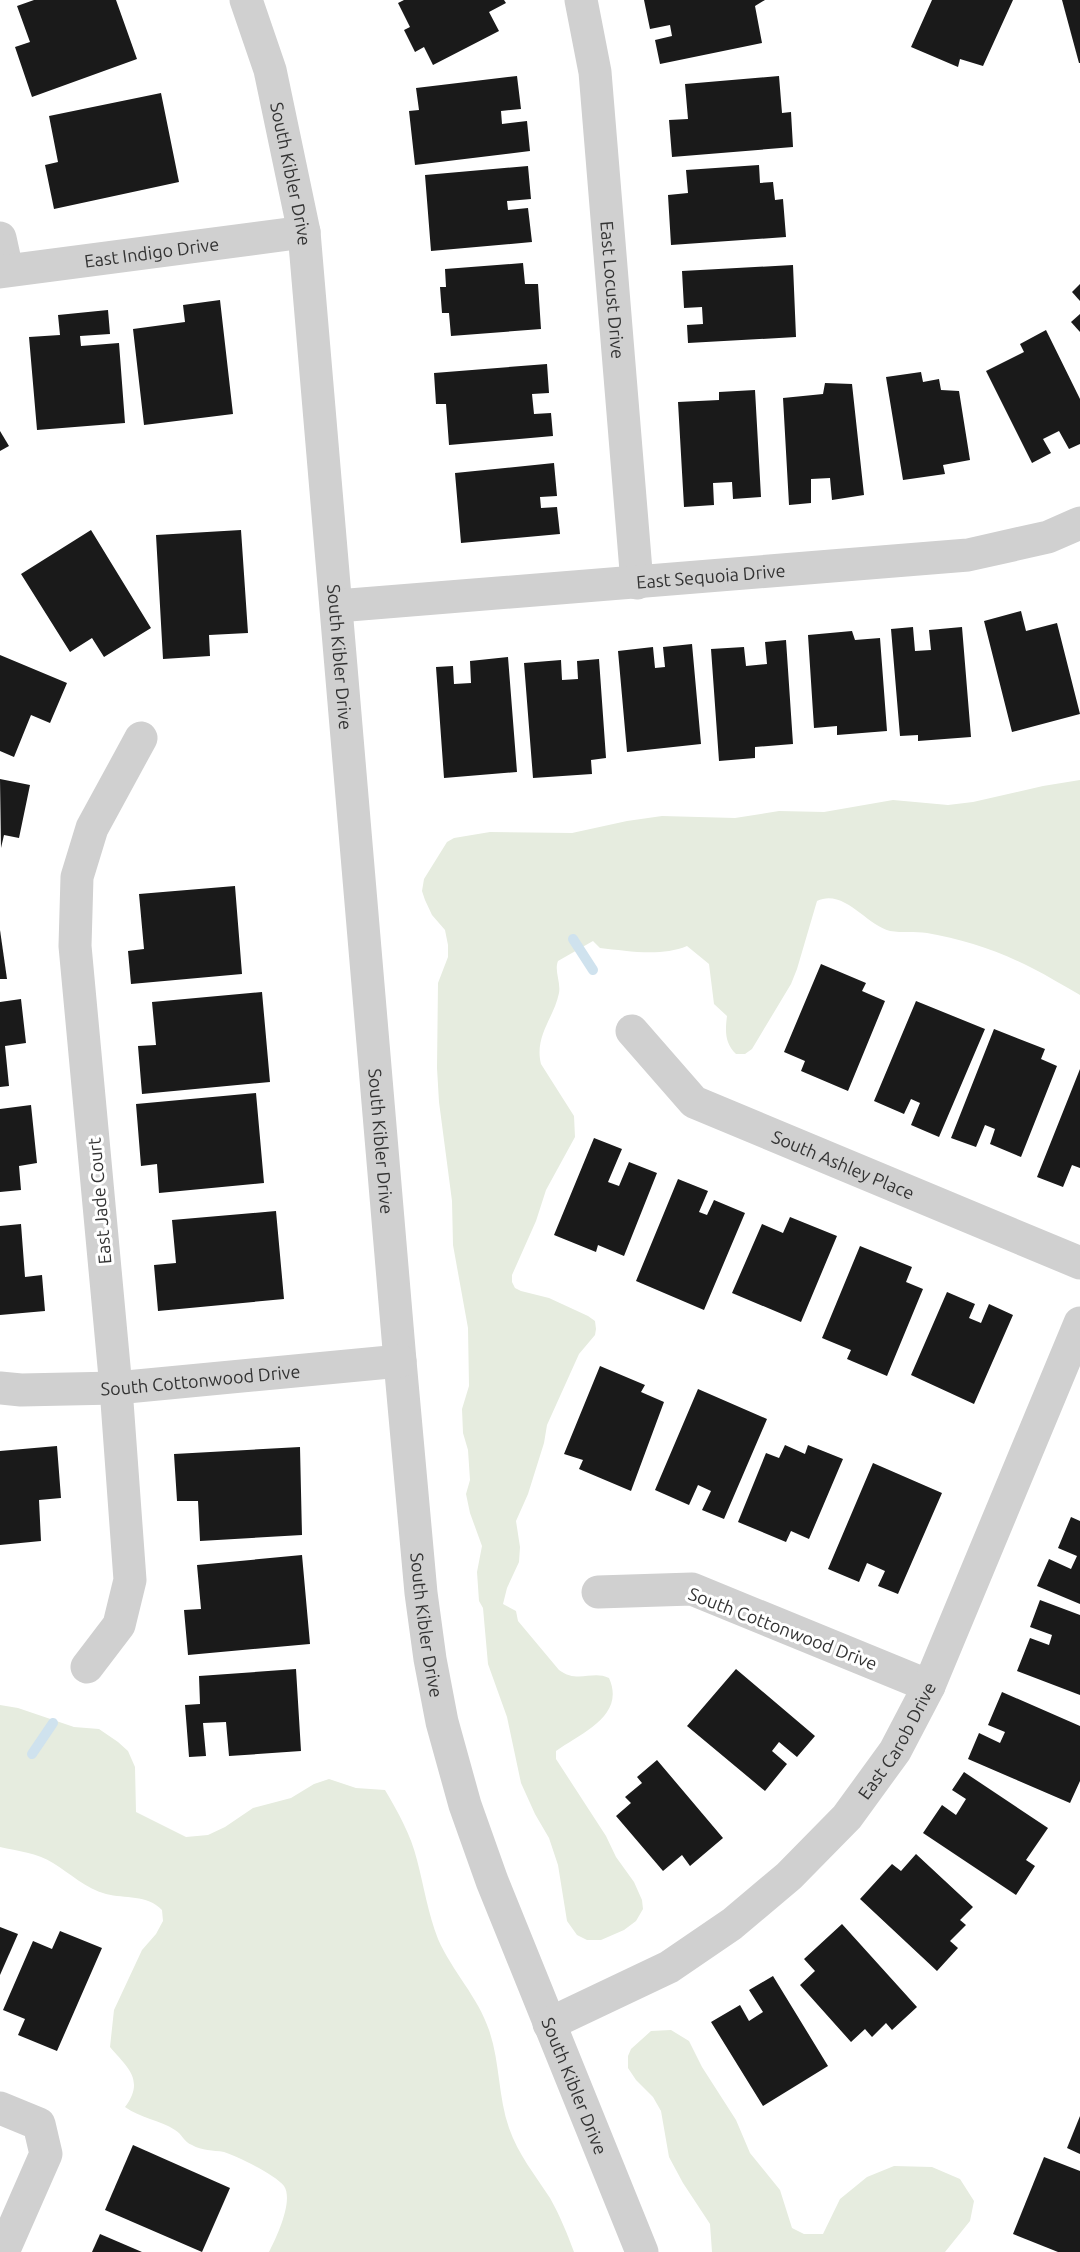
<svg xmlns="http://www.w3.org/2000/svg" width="1080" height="2252" font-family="Ubuntu,sans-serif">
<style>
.green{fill:#e6ecdf}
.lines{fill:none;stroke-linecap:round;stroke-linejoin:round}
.stream{stroke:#cfe2ee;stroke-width:10}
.building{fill:#1a1a1a}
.minor{stroke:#d0d0d0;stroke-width:33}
.labels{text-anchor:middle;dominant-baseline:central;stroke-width:6;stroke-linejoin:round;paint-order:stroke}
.street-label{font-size:18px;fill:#333;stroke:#fff}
</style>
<rect width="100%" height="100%" fill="#fff"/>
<g class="green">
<path d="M1080,780V995C1064,986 1048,976 1032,968C999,951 963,939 927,933C915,931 902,933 890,931C866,925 844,888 817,901L797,969L791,984L752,1049L745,1054H736C725,1043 725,1032 727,1016L714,1004L709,964L687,946C661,957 628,951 600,948L593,941L558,961C554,971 561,982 559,993C554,1018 534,1036 541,1064L574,1116L575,1137L546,1190L536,1221L512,1275V1282L515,1288L521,1291L549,1298L588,1316L595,1321L596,1329L595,1335L579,1354L547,1425L544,1443L528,1494L516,1521L520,1547L519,1562L507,1588L503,1604L516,1611L518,1621L559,1670C578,1684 592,1670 609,1678C626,1716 581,1733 556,1751V1759L606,1836L616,1857L634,1882L642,1900L643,1909L636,1921L624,1930L601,1940H587L577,1935L567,1921L558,1865L549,1838L535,1814L521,1783L507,1717L488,1664L483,1608L479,1601L477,1572L482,1546L470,1513L466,1494L470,1480L468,1450L463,1433L462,1409L469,1386L468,1328L453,1245L452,1201L439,1102L437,1068L438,983L448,957V945L445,930L432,915L425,900L422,891L424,879L447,842L454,838L490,832L572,833L627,821L662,816L735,818L779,811L824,812L893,800L948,805L973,802L1043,786Z"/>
<path d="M0,1705L18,1708L74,1727L99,1729L118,1742L128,1751L135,1767L136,1812L186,1837L208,1835L225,1827L253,1808L291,1798L314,1784L329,1779L356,1788L385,1790C398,1812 411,1835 417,1860C424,1887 428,1913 438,1939C452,1971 478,1997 489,2030C500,2062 498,2096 509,2128C518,2154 535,2175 550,2198C560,2216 567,2233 574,2252H269C276,2238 294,2201 284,2186C276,2175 237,2156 224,2152C213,2150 202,2151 192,2145C184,2142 182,2134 175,2130C160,2120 140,2118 125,2107C145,2080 128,2068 110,2047L114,2010L142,1950L156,1934L163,1921L162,1910C147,1894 125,1899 106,1894C85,1888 71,1874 53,1863C37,1853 18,1851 0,1847Z"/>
<path d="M671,2030L689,2041L702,2067L736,2120L750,2153L780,2190L792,2228L804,2234H823L840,2199L867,2177L894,2166L932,2167L960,2179L974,2201L970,2221L945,2252H712L710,2224L683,2183L669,2157L661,2111L653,2097L636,2080L628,2068V2056L631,2049L651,2031Z"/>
</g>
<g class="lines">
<g class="stream">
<path d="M573,939L593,970"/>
<path d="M32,1754L53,1723"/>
</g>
</g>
<g class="building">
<path d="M34,0H116L137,59L32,97L15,47L30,42L17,6Z"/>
<path d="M404,0H504L506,3L489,12L499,31L433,65L424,47L415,52L404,30L410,27L398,3Z"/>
<path d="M644,0H765L755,6L762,43L660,64L655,40L672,36L670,25L650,29Z"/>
<path d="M932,0H1013L983,66L960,59L958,67L911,47Z"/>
<path d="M1062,0H1080V63H1079Z"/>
<path d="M517,76L521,109L501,111L502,124L527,121L530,151L415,165L409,111L419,110L416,88Z"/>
<path d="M779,76L782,113L791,112L793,147L672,157L669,120L688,119L685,84Z"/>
<path d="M161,93L179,182L54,209L45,165L58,162L49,116Z"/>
<path d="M759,165L760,183L773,182L775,200L783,199L786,237L671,245L668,195L688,193L686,170Z"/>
<path d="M528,166L531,199L507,201L508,210L528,208L532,242L431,251L425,175Z"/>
<path d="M523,263L525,284H538L541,329L451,336L449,313H442L440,287H446L445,269Z"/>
<path d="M793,265L796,337L688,343L687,325L703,324L702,307L684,308L682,271Z"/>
<path d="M1080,284V301L1072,292Z"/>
<path d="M220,300L233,414L144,425L133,329L185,322L183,305Z"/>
<path d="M108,310L110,334L80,336L81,346L119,343L125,423L37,430L29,337L60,335L58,315Z"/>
<path d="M1080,314V332L1071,322Z"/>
<path d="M1046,330L1080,399V444L1069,449L1059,431L1043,439L1051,453L1032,463L986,371L1024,352L1020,344Z"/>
<path d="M547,364L549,393L532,394L534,414L551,413L553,436L449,445L446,404H436L434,373Z"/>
<path d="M921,372L923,382L939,379L941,390L959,391L970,460L943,465L945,474L903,480L886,377Z"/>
<path d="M825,383L852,384L864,495L832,500L830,478L811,479V503L789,505L783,398L823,394Z"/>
<path d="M755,390L761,497L733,499L732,482L713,483L714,505L684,507L678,402L719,400V392Z"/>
<path d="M0,431L9,446L0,451Z"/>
<path d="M554,463L557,496L540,497L541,508L557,507L560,534L461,543L455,473Z"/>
<path d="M91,530L151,628L104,657L92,638L70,652L21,574Z"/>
<path d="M241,530L248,633L209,635L210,656L163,659L156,535Z"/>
<path d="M1021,611L1026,631L1057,623L1080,714L1012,732L984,621Z"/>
<path d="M913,627L915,651L931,650L929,630L962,627L971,737L918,741V735L900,736L891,629Z"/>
<path d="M852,631L855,640L880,638L887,731L837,735V726L814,728L808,635Z"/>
<path d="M786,640L793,744L755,747V758L719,761L711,649L744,647L746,666L767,664L765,642Z"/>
<path d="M692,644L701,744L627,752L618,651L653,647L655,668L665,667L663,647Z"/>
<path d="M0,655L67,683L50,723L31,715L14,757L0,751Z"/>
<path d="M508,657L517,772L444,778L436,667L453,666L454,684L471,683L470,661Z"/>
<path d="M599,659L606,758L591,760L592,774L533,778L524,663L561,660L562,680L578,679L577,661Z"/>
<path d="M0,779L30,785L19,838L4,835L1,848Z"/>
<path d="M235,886L242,974L131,984L128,951L144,949L139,894Z"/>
<path d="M0,930L7,979H0Z"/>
<path d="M821,964L866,983L862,991L885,1001L848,1091L801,1071L805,1061L784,1052Z"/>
<path d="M262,992L270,1082L142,1094L138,1046L156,1045L152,1002Z"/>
<path d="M21,999L26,1043L5,1046L9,1086L0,1087V1002Z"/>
<path d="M916,1001L985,1029L939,1137L911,1125L920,1103L911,1099L904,1114L874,1101Z"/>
<path d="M994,1029L1045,1049L1041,1059L1057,1066L1021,1157L990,1144L995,1129L985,1125L976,1147L951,1138Z"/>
<path d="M1080,1069V1168L1072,1165L1063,1187L1037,1177Z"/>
<path d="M256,1093L264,1183L159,1193L157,1164L141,1166L136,1104Z"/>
<path d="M31,1105L37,1163L19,1166L21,1190L0,1192V1109Z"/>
<path d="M594,1138L622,1149L608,1182L619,1186L629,1162L657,1173L624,1256L598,1245L596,1252L554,1235Z"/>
<path d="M678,1179L708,1191L699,1212L707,1215L714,1200L745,1213L704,1310L636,1281Z"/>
<path d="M276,1211L284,1299L158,1311L154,1265L176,1263L172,1220Z"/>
<path d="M790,1217L837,1236L801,1322L732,1293L762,1224L783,1233Z"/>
<path d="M21,1224L25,1277L42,1275L45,1311L0,1315V1226Z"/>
<path d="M860,1246L912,1267L906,1282L923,1289L887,1376L847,1359L851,1350L822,1338Z"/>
<path d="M947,1292L975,1304L969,1318L981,1323L989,1304L1013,1315L974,1404L911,1375Z"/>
<path d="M600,1366L645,1385L641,1392L664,1402L631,1491L579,1469L583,1460L564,1454Z"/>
<path d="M698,1389L767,1419L724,1519L702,1510L711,1491L698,1485L689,1505L655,1490Z"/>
<path d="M785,1445L805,1454L808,1445L843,1459L809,1539L791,1531L786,1542L738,1522L766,1453L779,1458Z"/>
<path d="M57,1446L61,1498L39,1500L41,1541L0,1545V1451Z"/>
<path d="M300,1447L302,1535L200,1541L198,1501H177L174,1454Z"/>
<path d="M873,1463L942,1493L898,1594L878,1586L885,1571L867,1563L859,1582L828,1569Z"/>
<path d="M1071,1517L1080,1521V1604L1037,1586L1049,1559L1071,1569L1077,1556L1058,1548Z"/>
<path d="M302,1555L310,1644L188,1655L184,1610L201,1609L197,1565Z"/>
<path d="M1040,1600L1080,1615V1695L1017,1671L1030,1638L1049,1645L1052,1635L1030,1627Z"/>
<path d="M296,1669L301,1751L229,1756L226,1722L203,1723L206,1756L189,1757L185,1705L200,1704L199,1676Z"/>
<path d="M736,1669L815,1736L797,1757L779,1742L772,1751L787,1764L765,1791L687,1726Z"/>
<path d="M1002,1692L1080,1726V1781L1070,1803L968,1759L979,1733L1000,1743L1005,1732L988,1725Z"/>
<path d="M657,1760L723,1838L690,1866L682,1855L663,1871L616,1816L631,1803L625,1797L642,1783L637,1777Z"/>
<path d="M964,1772L1048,1828L1026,1860L1035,1866L1016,1895L923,1833L942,1805L956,1815L966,1799L952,1790Z"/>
<path d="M916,1854L973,1907L960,1920L966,1925L950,1941L958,1948L937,1971L860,1899L892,1864L901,1871Z"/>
<path d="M842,1924L917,2007L892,2030L886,2023L872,2037L865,2029L851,2042L800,1985L815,1971L804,1959Z"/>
<path d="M0,1927L18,1934L0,1975Z"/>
<path d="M60,1931L102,1948L57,2051L18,2035L25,2019L3,2010L33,1941L52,1949Z"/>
<path d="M773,1976L828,2066L763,2106L711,2022L740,2005L749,2021L763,2012L749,1990Z"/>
<path d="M1080,2116V2154L1067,2148Z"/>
<path d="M133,2145L230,2188L202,2252L105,2210Z"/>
<path d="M1044,2157L1080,2171V2252H1058L1013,2234Z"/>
<path d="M100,2234L142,2252H92Z"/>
</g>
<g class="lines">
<g class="minor">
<path id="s1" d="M246,0L270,70L304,232L400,1361L421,1593L430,1659L442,1722L465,1805L492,1881L642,2252"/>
<path id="s2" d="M581,0L595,72L637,583"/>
<path d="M0,238L7,270"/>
<path id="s3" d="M0,272L304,232"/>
<path id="s4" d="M337,606L968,555L1048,537L1080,523"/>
<path id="s5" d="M632,1031L694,1102L1080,1263"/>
<path id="s6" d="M0,1388L21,1390L116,1388L400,1361"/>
<path d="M598,1592L692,1589L929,1686"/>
<path d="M87,1667L119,1625L130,1580L116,1388L75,946L77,877L92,828L141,738"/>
<path id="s7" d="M549,2024L669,1967L732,1924L789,1876L847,1817L895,1751L929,1686L1080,1323"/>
<path d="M0,2108L39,2124L46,2154L3,2252"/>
</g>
</g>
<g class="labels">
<g class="street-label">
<text stroke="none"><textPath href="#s1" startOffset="180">South Kibler Drive</textPath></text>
<text stroke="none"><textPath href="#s3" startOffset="153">East Indigo Drive</textPath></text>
<text stroke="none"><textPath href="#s2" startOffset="292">East Locust Drive</textPath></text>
<text stroke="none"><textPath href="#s4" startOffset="375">East Sequoia Drive</textPath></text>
<text stroke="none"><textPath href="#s1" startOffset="666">South Kibler Drive</textPath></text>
<text stroke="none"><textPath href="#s1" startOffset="1152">South Kibler Drive</textPath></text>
<text stroke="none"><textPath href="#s5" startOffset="256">South Ashley Place</textPath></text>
<text transform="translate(99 1201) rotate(-95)">East Jade Court</text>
<text stroke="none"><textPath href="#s6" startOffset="201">South Cottonwood Drive</textPath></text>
<text stroke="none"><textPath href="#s1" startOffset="1638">South Kibler Drive</textPath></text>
<text transform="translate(783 1628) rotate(21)">South Cottonwood Drive</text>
<text stroke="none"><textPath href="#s7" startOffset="458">East Carob Drive</textPath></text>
<text stroke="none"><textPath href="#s1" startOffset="2124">South Kibler Drive</textPath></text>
</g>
</g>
</svg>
